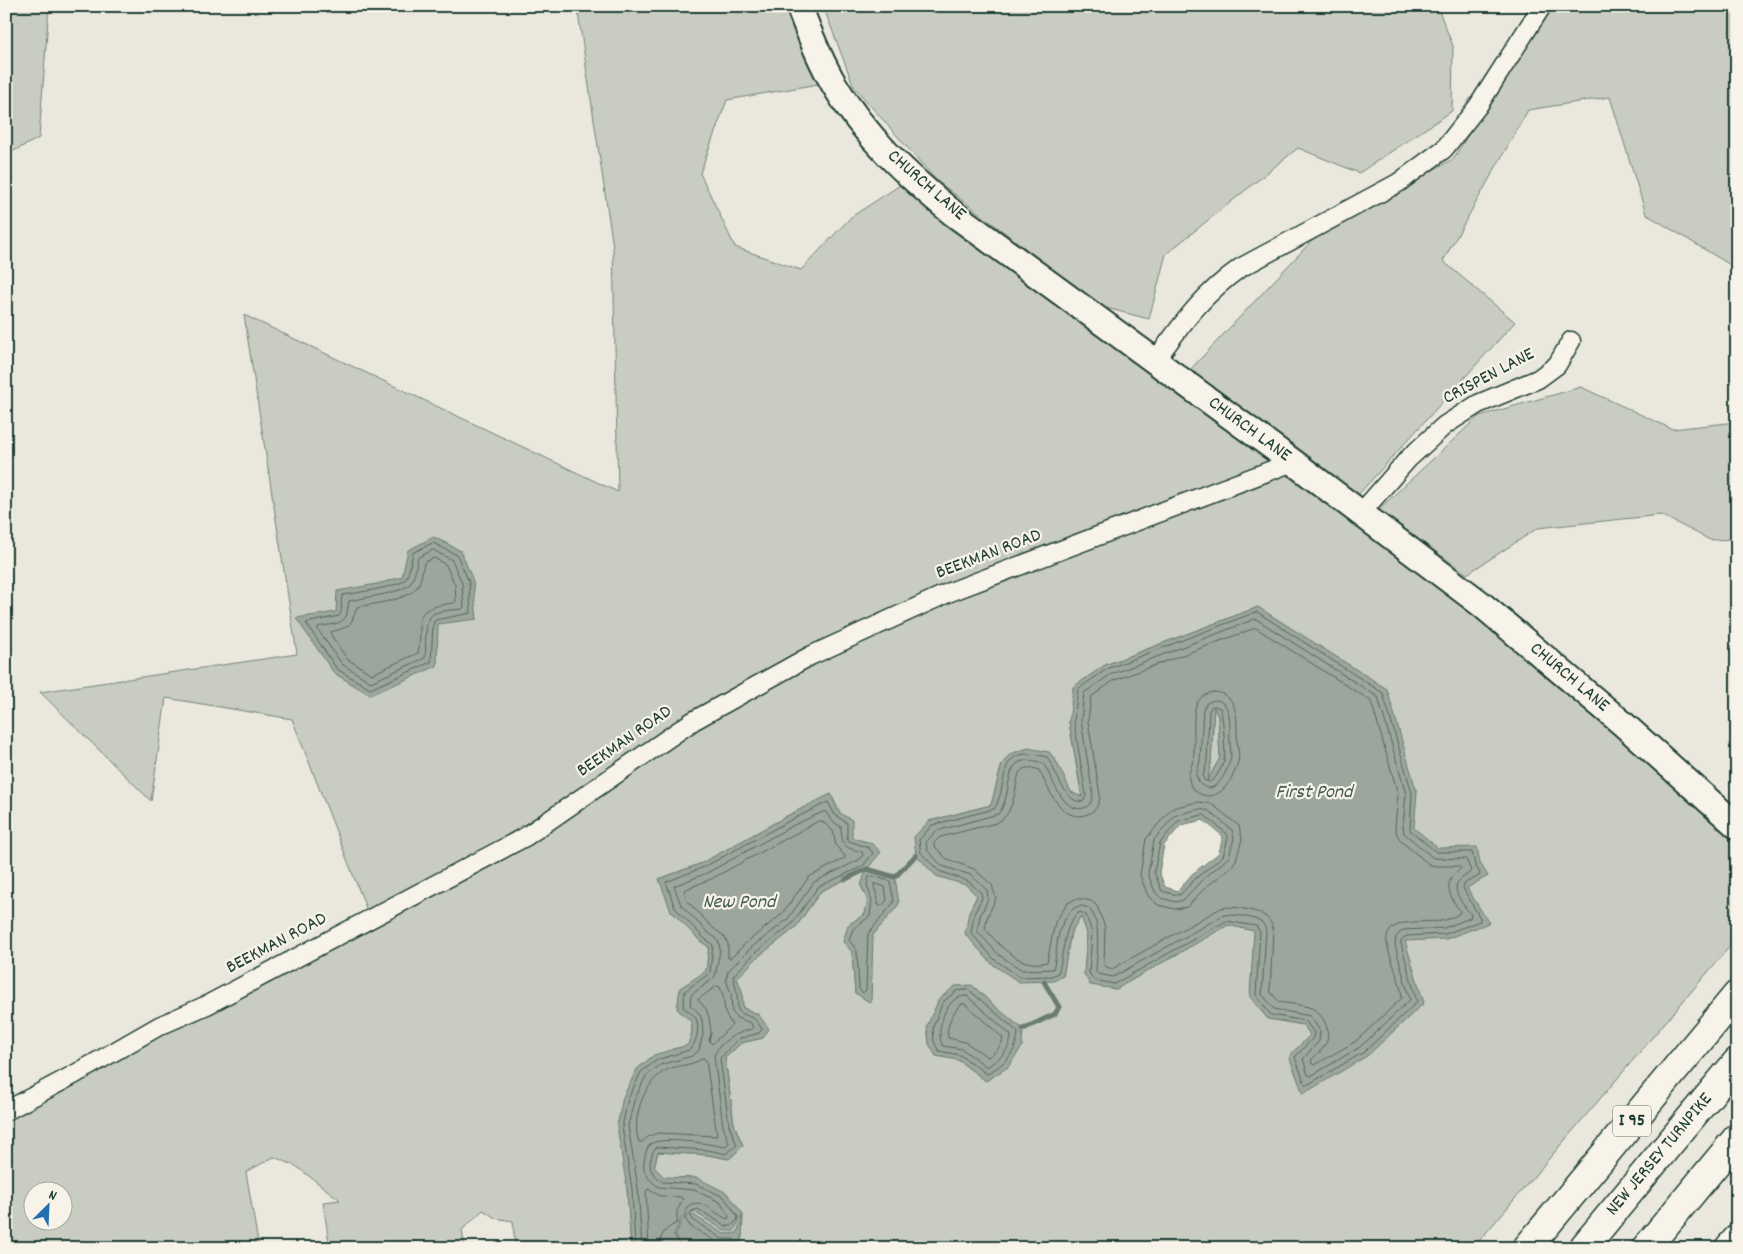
<svg xmlns="http://www.w3.org/2000/svg" width="1743" height="1254" font-family="Dekko,sans-serif">
<style>
.green{fill:#c8ccc1;stroke:#74847a;fill-rule:evenodd}
.water{fill:#9ca69c;stroke:#6a7c72;fill-rule:evenodd}
.lines{fill:none;stroke-linecap:round;stroke-linejoin:round}
.shore{stroke:#51675e;stroke-width:1}
.stream{stroke:#6a7c72;stroke-width:5}
.street-casing{stroke:#1f3d34;stroke-width:21}
.secondary-casing{stroke:#1f3d34;stroke-width:29}
.highway-casing{stroke:#1f3d34;stroke-width:31}
.street{stroke:#f7f3e8;stroke-width:18}
.secondary{stroke:#f7f3e8;stroke-width:25}
.highway{stroke:#f7f3e8;stroke-width:28}
.labels{text-anchor:middle;dominant-baseline:central;stroke-width:4.5;stroke-linejoin:round;paint-order:stroke}
.shield{fill:#f7f3e8;stroke:#60746a;stroke-width:1}
.shield-label{font-size:18px;font-weight:bold;fill:#1f3d34}
.street-label{font-size:19px;fill:#1f3d34;stroke:#f7f3e8}
.water-label{font-size:20px;font-style:italic;fill:#445c53;stroke:#f7f3e8}
</style>
<rect width="100%" height="100%" fill="#eae8dd"/>
<filter id="ink" filterUnits="userSpaceOnUse"><feTurbulence type="fractalNoise" baseFrequency=".02" numOctaves="2"/><feDisplacementMap in="SourceGraphic" scale="10" xChannelSelector="R" yChannelSelector="G"/><feConvolveMatrix kernelMatrix="1 2 1 2 8 2 1 2 1" color-interpolation-filters="sRGB"/></filter>
<g filter="url(#ink)">
<g class="green">
<path d="M6,6H49L39,138L6,155Z"/>
<path d="M577,6H793L824,83L727,100L700,173L735,247L801,270L851,217L911,178L1293,462L1737,826V938L1473,1248H682L673,1236L681,1218L693,1211L725,1231L697,1178H664L654,1167L658,1152L708,1155L729,1159L743,1146L734,1124L725,1058L741,1043L763,1038L758,1014L743,1008L742,992L737,978L759,956L795,928L821,891L867,869L871,843L852,838L831,794L787,816L702,863L659,879L700,941L709,947L706,971L677,1009L691,1021L692,1032L688,1046L672,1049L627,1189L631,1248H515L513,1221L495,1218L483,1210L462,1230L465,1248H331L329,1243L323,1202L340,1200L296,1166L274,1157L246,1172L259,1248H6V1111L370,918L292,719L166,698L151,801L40,692L297,654L244,315L618,492L613,247ZM1258,607L1367,1056L1310,1035L1304,1025L1268,1019L1250,997L1255,931L1228,925L1116,989L1084,974L1087,933L1081,916L1071,932L1063,976L969,912L977,896L966,885L929,821L991,805L1002,764L1041,751L1049,752L1056,761L1071,792L1082,798L1069,722L1105,665ZM681,728L525,837L380,913ZM861,886L899,904L873,935L855,993L852,952L848,925L865,914L868,900ZM972,985L991,1003L986,1081L958,1060ZM32,1192H62V1222H32Z"/>
<path d="M823,6H1437L1453,46L1452,111L1359,173L1298,148L1166,254L1149,319L1102,307L936,180L854,87Z"/>
<path d="M1550,6H1737V269L1646,214L1610,97L1528,110L1443,261L1515,322L1357,496L1187,373L1320,232L1453,159Z"/>
<path d="M1581,387L1672,429L1737,422V539L1710,540L1661,515L1538,528L1467,574L1378,510L1479,416Z"/>
<path d="M1214,705L1218,717L1220,758L1206,782L1211,764Z"/>
</g>
<g class="water">
<path d="M434,537L461,551L473,581L477,619L438,624L437,666L370,695L334,673L296,618L336,612L337,591L377,584L402,577L408,550Z"/>
<path d="M1258,607L1387,689L1417,793L1414,828L1438,848L1477,847L1480,863L1488,876L1467,888L1489,923L1446,939L1405,941L1424,1003L1367,1056L1303,1094L1289,1056L1310,1035L1304,1025L1268,1019L1250,996L1254,931L1228,925L1116,989L1090,985L1084,974L1087,933L1081,916L1071,932L1063,976L1054,981L1019,982L992,964L965,934L969,912L977,896L966,885L936,876L916,855L914,837L929,821L991,805L1002,764L1010,754L1028,748L1049,752L1056,761L1071,792L1082,797L1069,722L1073,687L1105,665ZM1214,707L1218,717L1220,758L1207,781L1211,764ZM1203,820L1223,836L1219,853L1192,874L1178,891L1165,887L1159,872L1164,845L1181,825Z"/>
<path d="M831,794L838,812L852,820V838L871,843L881,852L867,869L895,877L899,904L873,935L871,1003L855,993L852,952L843,942L848,925L865,914L868,900L861,886L866,870L821,891L795,928L759,956L737,978L742,992L743,1008L758,1014L769,1029L763,1038L741,1043L725,1058L734,1124L743,1146L729,1159L708,1155L658,1152L654,1167L664,1177L697,1178L727,1193L743,1214L734,1231H725L693,1211L681,1218L674,1236L682,1248H631L627,1189L617,1126L623,1097L637,1069L654,1055L688,1045L692,1032L691,1021L677,1009L680,988L706,971L709,947L700,941L671,911L659,879L702,863L787,816Z"/>
<path d="M972,985L991,1003L1023,1029L1022,1047L1008,1067L986,1081L958,1060L936,1056L929,1044L927,1026L939,999L955,986Z"/>
<path d="M692,1214L724,1234L737,1233L743,1215L742,1238L737,1248H688L682,1245L675,1236L682,1220Z"/>
</g>
<g class="lines">
<g class="shore">
<path d="M433,543L457,555L469,582L471,613L435,620L433,624L431,662L370,689L337,669L306,623L339,616C344,610 339,601 343,595C355,593 398,587 405,580C409,576 411,559 413,553Z"/>
<path d="M433,550L452,560L462,583L464,607L462,609C454,610 443,610 435,613C422,618 427,647 425,658L371,682L342,664L318,630V627C327,624 345,626 347,613C348,609 348,605 349,601C362,598 402,593 410,584C415,578 416,565 418,558Z"/>
<path d="M434,558L446,565L455,585L456,601L454,603C407,609 425,618 418,653L372,674L347,659L331,635V632C352,626 350,626 357,607C372,604 410,600 418,586C422,579 422,570 424,563Z"/>
<path d="M1257,612L1383,693L1412,793L1410,830L1436,852H1472L1475,865L1480,873L1479,876L1465,883L1463,888L1480,918V921L1445,934L1406,936L1401,940V944L1417,1002L1364,1052L1307,1085L1305,1084L1295,1057L1313,1038L1314,1033L1306,1021L1271,1015L1256,995L1260,932L1256,926L1226,921L1114,984L1094,980L1089,973L1092,933L1086,915L1080,912C1063,922 1064,956 1058,973L1052,976L1020,977L995,960L971,933L974,914L982,898L981,893L968,881L939,871L921,853L919,840L932,825L994,809C1011,782 993,743 1047,757C1056,769 1065,806 1084,801L1086,795L1074,722L1078,689L1107,669Z"/>
<path d="M1256,619L1378,697L1406,794L1403,826L1404,833L1433,858L1466,859L1471,871C1468,875 1462,877 1458,882C1451,892 1465,906 1471,915L1470,918L1444,928L1403,930L1396,937L1395,945L1410,1000L1360,1047L1311,1076L1308,1075L1303,1059L1319,1041L1320,1031L1310,1016L1274,1009L1262,994L1266,931C1265,927 1264,923 1259,921C1253,917 1231,914 1224,915L1113,977L1098,974L1096,972C1096,958 1105,907 1081,906C1071,906 1065,919 1061,927C1056,939 1057,956 1053,969L1022,970L999,955L977,931L980,916L988,899L987,890L971,875L942,866L927,850L926,842L936,831L998,814C1016,793 998,749 1043,763C1052,776 1062,814 1084,808C1090,806 1092,801 1093,795L1081,721L1084,693L1110,675Z"/>
<path d="M1256,628L1371,701L1398,794L1395,826L1397,835L1402,842L1430,865L1438,866H1459L1461,868C1459,871 1455,873 1452,877C1444,889 1453,901 1460,911L1459,914C1453,917 1447,920 1441,921C1422,923 1379,916 1388,948C1392,964 1401,982 1402,998L1356,1041L1315,1065L1312,1064L1311,1060C1316,1055 1322,1051 1325,1045C1333,1033 1323,1013 1311,1008C1301,1004 1289,1004 1279,1002L1270,991L1273,930C1272,924 1270,920 1265,916C1257,910 1230,905 1221,908L1112,969L1104,966L1105,927L1097,906L1091,901L1083,899H1075L1068,903L1055,922L1047,962C1020,969 1002,948 985,929L987,918L996,898L992,885L974,869L947,859L934,846V843L940,837L996,823C1014,816 1015,789 1019,773C1024,766 1032,767 1039,770C1048,787 1061,825 1088,814C1096,811 1100,803 1100,795L1088,721L1091,697L1113,681Z"/>
<path d="M1213,692C1239,692 1237,721 1237,739C1237,747 1240,755 1238,762C1234,777 1221,801 1203,795C1198,794 1194,790 1191,786C1186,776 1191,769 1193,760C1196,745 1191,714 1197,703C1201,696 1206,694 1213,692Z"/>
<path d="M1214,700C1234,700 1229,728 1230,742C1230,748 1232,755 1230,761C1226,774 1215,797 1200,784L1196,775L1200,761L1203,709L1207,703Z"/>
<path d="M1215,706L1220,708C1223,715 1226,753 1224,760C1222,767 1216,780 1209,782L1204,780L1203,776L1207,762L1209,711L1211,707Z"/>
<path d="M1199,802L1212,804L1239,826L1242,839L1236,860L1231,867L1205,888L1187,907L1175,909L1158,905L1148,896L1140,875L1146,839L1170,810L1176,807Z"/>
<path d="M1200,809L1209,811L1232,830L1234,838L1229,857L1200,882L1183,900L1176,902L1161,898L1155,892L1148,874L1154,840L1174,816Z"/>
<path d="M1204,815L1227,834L1228,838L1223,856L1196,878L1181,894L1177,895L1162,891L1154,872L1160,843L1178,821Z"/>
<path d="M819,821H822L833,831L836,846L845,856V858L809,877L781,915L747,942L731,958H728V944L725,937L712,927L687,901L684,890L711,879Z"/>
<path d="M872,876L890,881L894,902L868,934L866,990L863,993L859,989L857,951L849,940L853,929L870,916L872,900L867,885L869,877Z"/>
<path d="M874,884H877L885,887L887,900L882,906L878,905C879,897 874,891 874,884Z"/>
<path d="M717,986L720,987L723,995L725,1013L732,1025L712,1044L709,1041L711,1033L709,1017L706,1009L698,1000Z"/>
<path d="M969,990L1018,1032C1016,1055 1005,1063 987,1074L960,1055L939,1051L934,1042L933,1027L943,1002L956,991Z"/>
<path d="M967,996L1011,1035C1011,1050 999,1059 987,1067L962,1049L943,1046C935,1033 944,1003 959,997C960,996 966,996 967,996Z"/>
<path d="M962,1004H965L1003,1038C1002,1046 995,1053 988,1057L965,1042L948,1038C946,1025 952,1012 962,1004Z"/>
<path d="M703,1058L706,1060L717,1136L658,1133L649,1136L642,1142H639C631,1120 643,1085 663,1072C675,1064 691,1067 703,1058Z"/>
<path d="M635,1248L632,1189L622,1127L628,1099L641,1072L657,1060L689,1050C697,1044 700,1027 696,1018C693,1014 687,1010 683,1007L685,991L710,973L713,945L703,937L675,908L666,882L704,867L789,821L828,802L835,815L847,823V838L849,841L869,848L873,853L863,866L818,887L791,925L756,952L733,976L737,993L738,1010C749,1020 753,1013 762,1029L759,1033L738,1039L720,1058L729,1125L737,1145L726,1154L708,1150L657,1147C653,1150 653,1152 651,1158C648,1171 653,1174 663,1182L696,1184L724,1197L738,1217L737,1221L731,1226H726L698,1209L692,1211L691,1216L693,1220L722,1239H734L733,1248"/>
<path d="M642,1248L638,1188L628,1126L634,1101L646,1076L660,1065L692,1056L699,1050L703,1034L702,1020L699,1013L690,1005L691,995L715,977L720,950L719,943L716,938L707,932L681,905L674,886L707,873L792,826L825,811L831,820L841,827C842,846 843,847 862,852L863,855L859,860L814,882L787,920L752,947L728,971L726,979L731,994L732,1012L737,1018L751,1023L753,1027L751,1029C737,1033 719,1041 714,1056L723,1126L729,1143L724,1147C712,1144 660,1136 651,1144C646,1148 645,1156 644,1162C642,1173 651,1182 659,1187L694,1190L720,1202L729,1216L728,1219C715,1215 701,1195 687,1207L684,1217L690,1226L727,1248"/>
<path d="M649,1248L646,1192L648,1189L660,1196L681,1197L683,1199L677,1211V1223C666,1228 659,1234 660,1248"/>
</g>
<g class="stream">
<path d="M846,879L867,869L895,877L916,855"/>
<path d="M1023,1029L1055,1014L1059,1007L1044,982"/>
</g>
<defs>
<g id="street">
<path d="M1155,361C1182,324 1202,295 1240,268L1398,183L1444,149L1478,106L1542,6"/>
<path d="M1361,513L1408,459L1445,425L1478,404L1538,379L1557,365L1571,341"/>
<path d="M6,1111L77,1073L159,1026L207,1005L525,837L693,721L810,656L950,592L1293,462"/>
</g>
<path id="secondary" d="M799,6C809,33 820,61 835,86C865,137 909,177 954,214L1293,462L1481,604L1622,723L1737,826"/>
<g id="highway">
<path d="M1527,1248L1737,995"/>
<path d="M1583,1248L1737,1062"/>
<path d="M1646,1248L1737,1138"/>
<path d="M1729,1248L1737,1239"/>
</g>
</defs>
<use href="#street" class="street-casing"/>
<use href="#secondary" class="secondary-casing"/>
<use href="#highway" class="highway-casing"/>
<use href="#street" class="street"/>
<use href="#secondary" class="secondary"/>
<use href="#highway" class="highway"/>
</g>
</g>
<g class="labels">
<rect class="shield" x="1613" y="1105.5" width="38" height="31" rx="4"/>
<g class="shield-label">
<text x="1632" y="1121">I 95</text>
</g>
<g class="street-label">
<text transform="translate(926 186) rotate(41)">CHURCH LANE</text>
<text transform="translate(1489 377) rotate(-28)">CRISPEN LANE</text>
<text transform="translate(1249 430) rotate(36)">CHURCH LANE</text>
<text transform="translate(989 555) rotate(-21)">BEEKMAN ROAD</text>
<text transform="translate(1569 678) rotate(40)">CHURCH LANE</text>
<text transform="translate(625 742) rotate(-35)">BEEKMAN ROAD</text>
<text transform="translate(277 944) rotate(-28)">BEEKMAN ROAD</text>
<text transform="translate(1660 1155) rotate(-50)">NEW JERSEY TURNPIKE</text>
</g>
<g class="water-label">
<text x="1314" y="793">First Pond</text>
<text x="739" y="903">New Pond</text>
</g>
</g>
<rect width="1743" height="1254" fill="none" stroke="#f7f3e8" stroke-width="25"/>
<rect x="12" y="12" width="1718" height="1229" fill="none" stroke="#1f3d34" stroke-width="2" filter="url(#ink)"/>
<g transform="translate(48 1206) rotate(24)"><circle r="24" fill="#f7f3e8" stroke="#a1aaa0"/>
<path d="M0-4L9 19L0 12L-9 19Z" fill="#1f6fb2"/>
<text y="-8" font-size="14" font-weight="bold" text-anchor="middle" fill="#1f3d34">N</text>
</g>
</svg>
